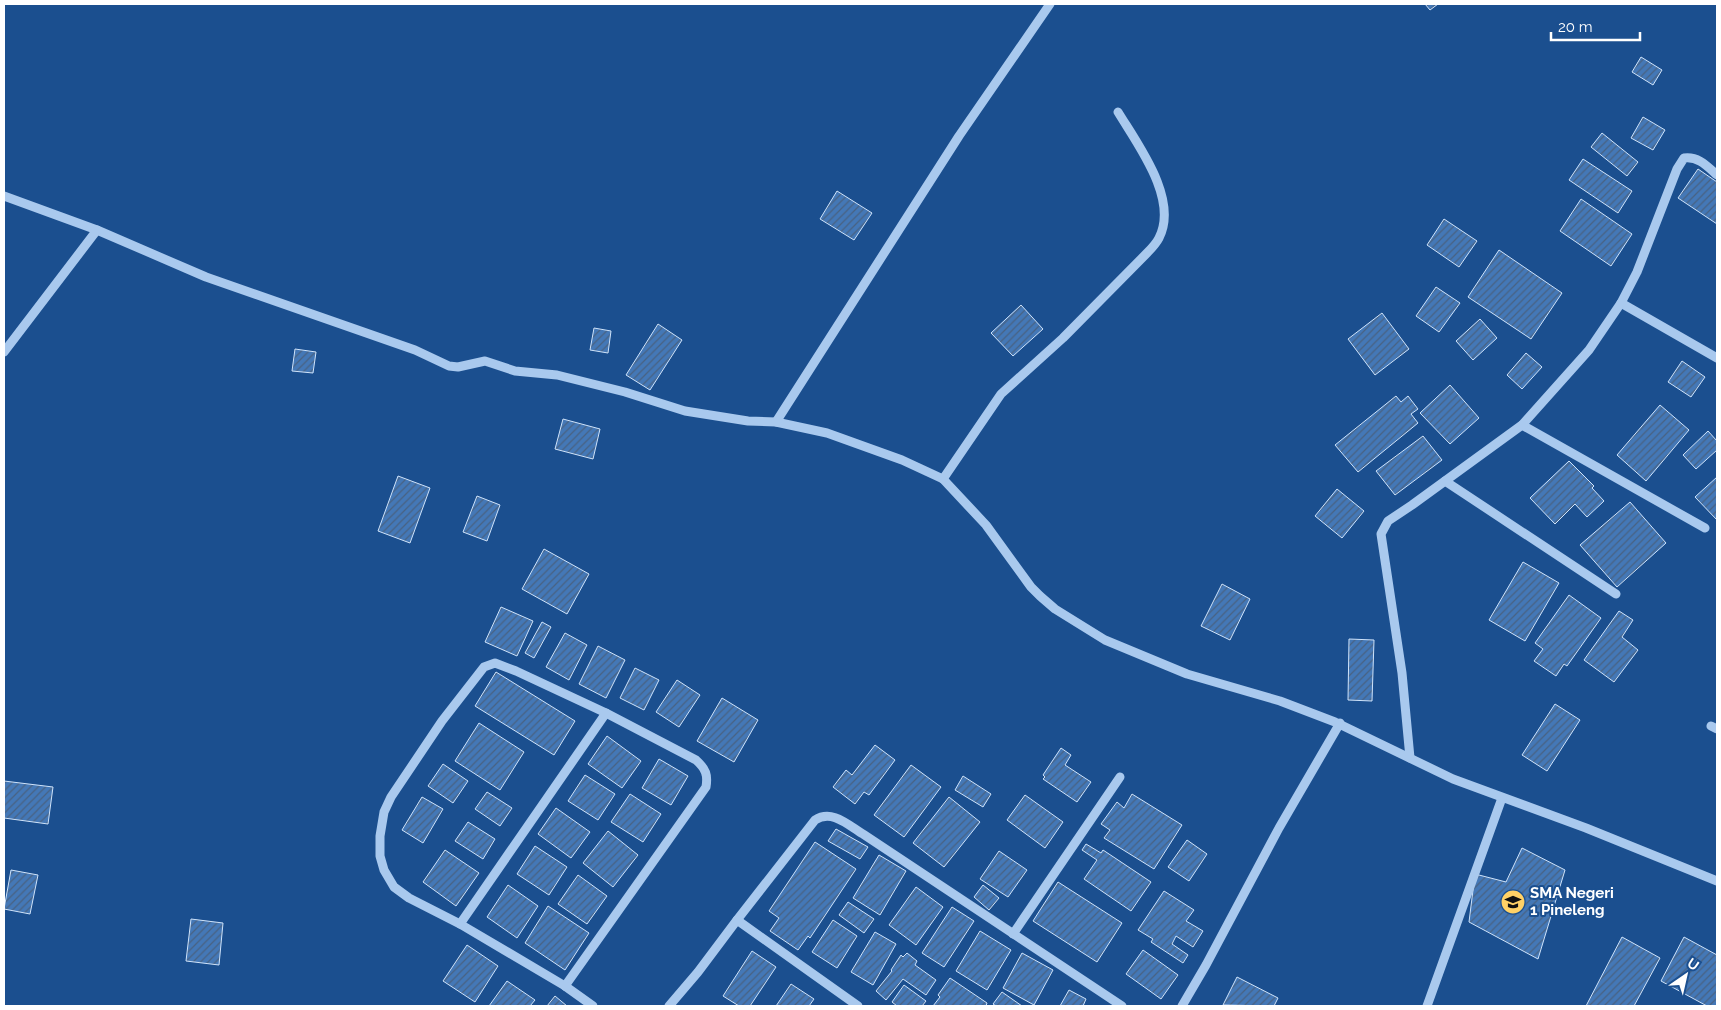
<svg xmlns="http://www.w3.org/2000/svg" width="1721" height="1010" font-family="Raleway,sans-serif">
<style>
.building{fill:url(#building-hatch);stroke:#cfe3fa}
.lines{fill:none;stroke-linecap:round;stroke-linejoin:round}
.minor{stroke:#a9c9ee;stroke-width:9}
.labels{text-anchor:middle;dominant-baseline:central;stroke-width:4;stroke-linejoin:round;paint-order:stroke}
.poi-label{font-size:15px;font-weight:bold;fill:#fff;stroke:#1b4f8f;text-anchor:start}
</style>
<defs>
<pattern id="building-hatch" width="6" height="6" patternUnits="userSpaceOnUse" patternTransform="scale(1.25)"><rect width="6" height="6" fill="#4478b7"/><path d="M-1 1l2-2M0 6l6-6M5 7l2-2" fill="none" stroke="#486282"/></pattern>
</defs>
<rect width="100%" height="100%" fill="#1b4f8f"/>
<g class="building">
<path d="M1425,4H1438L1430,10Z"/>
<path d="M1641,57L1662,70L1653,85L1632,72Z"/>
<path d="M1643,117L1665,130L1653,150L1631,138Z"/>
<path d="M1602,133L1638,162L1627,176L1591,147Z"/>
<path d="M1583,159L1632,191L1618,213L1569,180Z"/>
<path d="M1698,169L1717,182V224L1678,198Z"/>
<path d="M837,191L872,213L854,240L820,219Z"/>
<path d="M1581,199L1632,234L1611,266L1560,231Z"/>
<path d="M1444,219L1477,241L1459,267L1427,245Z"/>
<path d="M1499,250L1562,293L1531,339L1468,297Z"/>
<path d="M1436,287L1460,303L1439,332L1416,316Z"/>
<path d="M1021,305L1043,329L1013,356L991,333Z"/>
<path d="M1382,313L1409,349L1375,375L1348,339Z"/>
<path d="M1480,319L1497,338L1473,360L1456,341Z"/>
<path d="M658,324L682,340L650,390L626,375Z"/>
<path d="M594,328L611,331L608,353L590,350Z"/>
<path d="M295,349L316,352L313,373L292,371Z"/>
<path d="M1526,353L1542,367L1522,389L1507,375Z"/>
<path d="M1682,361L1705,377L1691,397L1668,382Z"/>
<path d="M1450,385L1479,418L1450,444L1420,413Z"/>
<path d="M1396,396L1401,402L1408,396L1418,409L1411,414L1418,423L1358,472L1335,445Z"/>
<path d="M1660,405L1689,430L1646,481L1617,455Z"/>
<path d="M563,419L600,429L593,459L555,449Z"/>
<path d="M1708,431L1717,441V450L1696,469L1683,455Z"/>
<path d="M1423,436L1442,460L1395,495L1376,471Z"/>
<path d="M1569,461L1594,486L1592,488L1604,501L1587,517L1575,504L1555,524L1530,498Z"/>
<path d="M398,476L430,488L410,543L378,531Z"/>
<path d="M1717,477V520L1695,497Z"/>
<path d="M1337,489L1364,511L1342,538L1315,516Z"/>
<path d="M477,496L500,505L487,541L463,532Z"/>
<path d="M1630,502L1666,543L1617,587L1580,545Z"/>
<path d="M544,549L589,574L567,614L522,589Z"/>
<path d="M1523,562L1559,583L1525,641L1489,620Z"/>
<path d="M1222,584L1250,599L1230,640L1201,626Z"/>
<path d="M1569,595L1601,618L1567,666L1564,664L1556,676L1534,661L1543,649L1535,643Z"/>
<path d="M501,607L533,621L517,656L485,642Z"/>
<path d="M1619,611L1633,620L1622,637L1638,650L1614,682L1584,660Z"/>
<path d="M542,622L551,627L534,658L525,653Z"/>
<path d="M565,633L587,645L569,680L546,667Z"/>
<path d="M1349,639L1374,640L1372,701L1348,700Z"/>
<path d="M598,646L625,660L606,698L579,684Z"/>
<path d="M635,668L659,680L644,710L620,698Z"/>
<path d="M496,672L575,721L554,755L475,706Z"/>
<path d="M677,680L700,695L679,727L656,712Z"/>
<path d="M722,698L758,720L734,762L697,741Z"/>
<path d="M1555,704L1580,720L1547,771L1522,755Z"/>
<path d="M479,723L524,752L500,790L455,761Z"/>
<path d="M607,736L641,761L622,788L588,764Z"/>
<path d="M875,745L895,760L869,795L864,792L855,804L833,787L846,770L852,775Z"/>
<path d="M1061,748L1071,755L1065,765L1091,782L1077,802L1043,779L1045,777L1043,775Z"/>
<path d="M659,759L688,776L671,805L642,788Z"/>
<path d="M443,764L468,781L453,803L428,786Z"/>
<path d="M911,765L941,787L904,837L874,815Z"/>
<path d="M585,775L615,794L598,820L568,801Z"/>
<path d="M963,776L991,794L983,807L955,790Z"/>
<path d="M4,781L53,787L48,824L4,818Z"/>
<path d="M487,792L512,808L500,826L475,809Z"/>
<path d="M630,794L661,814L643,842L611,822Z"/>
<path d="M1132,794L1182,825L1154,869L1104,838L1110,830L1101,824L1117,802L1124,808Z"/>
<path d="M1025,795L1063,822L1045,848L1007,820Z"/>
<path d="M422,797L443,809L423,843L402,830Z"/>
<path d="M949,797L980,822L944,867L913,843Z"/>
<path d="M556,808L590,832L571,858L538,834Z"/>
<path d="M468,822L495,839L483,859L455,841Z"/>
<path d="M836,829L868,847L860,859L828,841Z"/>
<path d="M608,831L638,855L613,887L583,863Z"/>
<path d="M1187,840L1207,854L1189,881L1168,867Z"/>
<path d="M815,842L856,869L810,938L808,936L798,950L770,931L779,918L769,911Z"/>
<path d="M1086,844L1101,853L1103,850L1151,882L1131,911L1084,879L1097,860L1082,850Z"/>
<path d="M535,846L567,867L549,895L517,874Z"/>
<path d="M1522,848L1565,870L1538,959L1469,922L1475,874L1506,882Z"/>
<path d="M445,850L479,873L456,906L423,882Z"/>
<path d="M999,851L1027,870L1008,897L980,879Z"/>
<path d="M879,855L906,871L880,915L853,898Z"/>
<path d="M11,870L38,875L30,914L4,909Z"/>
<path d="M578,875L607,896L587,924L558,904Z"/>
<path d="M1058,882L1122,923L1097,962L1033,921Z"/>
<path d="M508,885L538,906L517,938L487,917Z"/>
<path d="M983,885L999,898L989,910L974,897Z"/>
<path d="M916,887L943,907L916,945L889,925Z"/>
<path d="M1164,891L1194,910L1186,921L1203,931L1193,947L1176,936L1172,944L1188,955L1183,963L1151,942L1153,939L1138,930Z"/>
<path d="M848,902L874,919L864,933L839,915Z"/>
<path d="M548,906L589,933L565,970L525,943Z"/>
<path d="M952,907L974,921L944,967L922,953Z"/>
<path d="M191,919L223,923L219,965L186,961Z"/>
<path d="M833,920L857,936L837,968L812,952Z"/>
<path d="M980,931L1011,950L987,990L956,971Z"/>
<path d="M875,932L896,944L873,985L851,972Z"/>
<path d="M1622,937L1660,958L1634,1006H1586Z"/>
<path d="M1684,937L1717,955V1006H1707L1661,981Z"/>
<path d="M467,945L498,966L475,1002L443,981Z"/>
<path d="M1143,950L1178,975L1161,999L1126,974Z"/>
<path d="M752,951L776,967L750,1006H739L723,996Z"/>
<path d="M907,953L917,961L915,965L936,980L926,995L903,979L886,1000L876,991L892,971L891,970L901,955L903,957Z"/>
<path d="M1022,953L1053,970L1034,1005L1003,988Z"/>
<path d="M1237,977L1278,998L1274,1006L1223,1005Z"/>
<path d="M950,978L987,1003L986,1006H933L940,997L938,995Z"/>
<path d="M507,981L535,1000L530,1006H489Z"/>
<path d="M791,984L814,999L809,1006H776Z"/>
<path d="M904,985L926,1001L922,1006H897L892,1002Z"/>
<path d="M1069,990L1086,999L1083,1006H1060Z"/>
<path d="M1002,992L1022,1006H996L993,1004Z"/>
<path d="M555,996L567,1006H547Z"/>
</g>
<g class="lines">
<g class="minor">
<path d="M4,196L97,230L206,277L415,350L449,366L458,367L485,361L515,371L557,375L625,392L685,411L748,421L776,422L827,433L902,460L943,479L986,525L1031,587L1040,596L1055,609L1105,640L1187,674L1280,701L1335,722L1453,779L1586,828L1717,881"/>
<path d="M1621,303L1717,358"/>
<path d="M4,352L97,230"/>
<path d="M776,422L959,136L1050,4"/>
<path d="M1522,425L1705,528"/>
<path d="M943,479L1001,394L1063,338L1147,253C1151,249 1156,244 1159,238C1179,199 1138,145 1118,112"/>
<path d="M1445,481L1616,594"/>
<path d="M1711,726L1717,729"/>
<path d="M1410,758L1402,673L1381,534L1388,521L1412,505L1522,425L1589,350L1621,303L1637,272L1677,169L1684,158C1698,156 1707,166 1717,175"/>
<path d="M737,920L815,820C832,809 848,825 863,834L1122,1006"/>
<path d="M460,924L409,898L394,887L384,870L380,856V836L384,812L391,797L442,721L484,667L495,663L516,671L606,713L696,760C706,769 708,775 706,787L565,986"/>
<path d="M1013,934L1120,777"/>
<path d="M593,1006L565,986L460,924L606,713"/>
<path d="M669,1006L698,972L737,920L858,1006"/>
<path d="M1182,1006L1206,965L1279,828L1340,723"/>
<path d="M1427,1006L1502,798"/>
</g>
</g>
<defs>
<symbol id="school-disc" viewBox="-11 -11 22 22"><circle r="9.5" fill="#ffd166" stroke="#1b4f8f"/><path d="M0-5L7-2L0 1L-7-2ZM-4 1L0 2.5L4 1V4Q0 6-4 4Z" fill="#111"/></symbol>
</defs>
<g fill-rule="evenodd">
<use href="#school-disc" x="1499" y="888" width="28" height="28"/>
</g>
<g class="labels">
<g class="poi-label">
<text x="1530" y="893">SMA Negeri<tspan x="1530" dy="17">1 Pineleng</tspan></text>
</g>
</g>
<rect width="1721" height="1010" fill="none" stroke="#ffffff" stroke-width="10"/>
<g transform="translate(1686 975) rotate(34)" stroke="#1b4f8f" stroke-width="4" paint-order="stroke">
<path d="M0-4L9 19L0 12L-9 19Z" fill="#ffffff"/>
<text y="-8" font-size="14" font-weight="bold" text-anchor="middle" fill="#ffffff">U</text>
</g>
<path d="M1551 32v8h89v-8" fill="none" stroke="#ffffff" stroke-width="2.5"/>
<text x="1558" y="32" font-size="15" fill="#ffffff" stroke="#1b4f8f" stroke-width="4" paint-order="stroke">20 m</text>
</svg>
